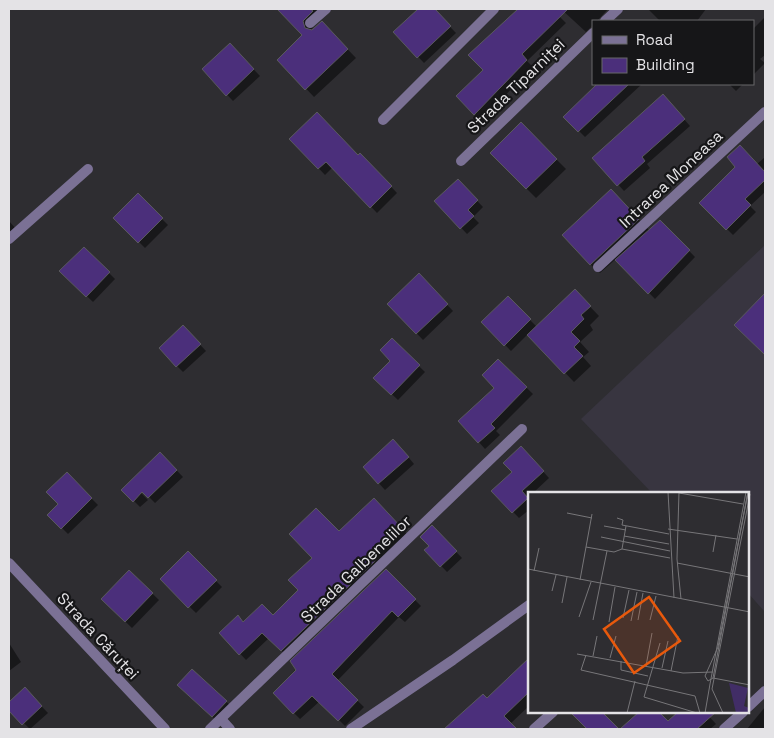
<svg xmlns="http://www.w3.org/2000/svg" width="774" height="738" font-family="'Space Grotesk',sans-serif">
<style>
.built{fill:#383540}
.shadow{fill:#0007}
.building{fill:#4b2f7b;stroke:#5a595e}
.lines{fill:none;stroke-linecap:round;stroke-linejoin:round}
.minor{stroke:#7b7195;stroke-width:10}
.labels{text-anchor:middle;dominant-baseline:central;stroke-width:4.5;stroke-linejoin:round;paint-order:stroke}
.street-label{font-size:16px;fill:#e4e3e6;stroke:#161618}
.inset-road{fill:none;stroke:#777679;stroke-width:1}
.view{fill:#e8590c;fill-opacity:0.15;stroke:#e8590c;stroke-width:2.5}
.inset-edge{fill:none;stroke:#e4e3e6;stroke-width:2.5}
</style>
<rect width="100%" height="100%" fill="#2e2d31"/>
<path class="built" d="M765,245V612L748,593V493H652L581,419Z"/>
<g class="shadow">
<path d="M279,9H331L313,26L311,31H330L356,58L314,97L279,60L304,35Z"/>
<path d="M420,9H433L456,33L424,63L395,32Z"/>
<path d="M520,9H552L566,23L527,61L533,67L481,120L457,96L484,70L470,55Z"/>
<path d="M561,9H608L597,21H593V25L586,32Z"/>
<path d="M648,9H706L697,21H660Z"/>
<path d="M765,17V55L760,59L765,63L753,75V29Z"/>
<path d="M230,45L260,76L233,101L203,69Z"/>
<path d="M599,84H642L585,137L565,117Z"/>
<path d="M729,84H743L736,91Z"/>
<path d="M669,102L690,126L647,164L650,168L624,191L594,158Z"/>
<path d="M521,124L566,169L536,198L491,153Z"/>
<path d="M291,139L358,157L360,154L397,193L377,213L333,167L325,175Z"/>
<path d="M765,157V192L750,206L756,212L733,235L701,203L737,167L757,164Z"/>
<path d="M458,181L483,207L473,217L479,223L467,234L436,201Z"/>
<path d="M611,191L649,230L660,221L695,257L655,299L616,259L600,273L590,264Z"/>
<path d="M138,195L168,225L145,248L115,218Z"/>
<path d="M9,221L16,229L9,235Z"/>
<path d="M84,248L115,279L93,302L61,271Z"/>
<path d="M419,275L453,311L423,340L389,304Z"/>
<path d="M575,291L599,316L590,325L593,330L580,342L589,352L583,357L591,366L574,382L528,334L511,351L483,322L508,298L537,327Z"/>
<path d="M765,295V354L736,325Z"/>
<path d="M189,333L206,351L183,372L177,366Z"/>
<path d="M392,340L425,372L398,400L375,378L392,361Z"/>
<path d="M498,360L533,394L496,431L500,435L485,449L460,421L496,388Z"/>
<path d="M400,447L414,464L385,490L364,467Z"/>
<path d="M160,453L183,477L155,503L139,487L137,489L148,500L140,507L123,490Z"/>
<path d="M527,454L549,478L533,493H529L527,498L529,510L519,518L493,491L513,472Z"/>
<path d="M67,474L98,505L68,534L49,515L60,504Z"/>
<path d="M374,500L408,535L288,657L269,638L246,660L221,633L244,623L273,617L300,590L339,533Z"/>
<path d="M432,527L462,558L447,572L426,550L430,546Z"/>
<path d="M188,553L222,587L196,613L161,579Z"/>
<path d="M129,571L159,600L132,628L102,599Z"/>
<path d="M386,571L421,606L405,622L399,617L337,681L364,707L345,726L320,701L300,719L274,693Z"/>
<path d="M9,643L21,662L9,671Z"/>
<path d="M529,660V706L510,724L515,729H444L483,695L488,700Z"/>
<path d="M192,670L233,708L219,723L185,691Z"/>
<path d="M25,689L48,713L30,729L9,709V703Z"/>
<path d="M765,707V729H747Z"/>
<path d="M580,712H600L618,729H588L575,716Z"/>
<path d="M641,712H657L674,729H621Z"/>
<path d="M680,712H705L716,724L710,729H694Z"/>
</g>
<g class="building">
<path d="M277,9H310L313,11L303,21L305,28L312,30L322,21L348,49L305,90L277,60L302,35Z"/>
<path d="M418,9H435L451,26L417,58L393,32Z"/>
<path d="M518,9H568L522,54L527,60L474,115L456,96L483,70L468,55Z"/>
<path d="M230,43L254,69L226,96L202,69Z"/>
<path d="M597,84H629L578,132L563,117Z"/>
<path d="M663,94L685,119L642,157L645,161L617,186L592,158Z"/>
<path d="M317,112L358,155L360,153L392,186L370,208L326,162L318,169L289,139Z"/>
<path d="M521,122L557,159L526,189L490,153Z"/>
<path d="M740,145L765,172V180L745,199L751,205L726,230L699,203L735,167L727,157Z"/>
<path d="M458,179L478,200L468,210L474,216L460,229L434,201Z"/>
<path d="M611,189L639,219L590,265L562,235Z"/>
<path d="M138,193L163,218L138,243L113,218Z"/>
<path d="M660,220L690,250L648,294L615,260Z"/>
<path d="M84,247L110,272L86,297L59,271Z"/>
<path d="M419,273L448,304L416,334L387,304Z"/>
<path d="M575,289L591,306L581,315L584,319L571,332L580,341L574,347L583,356L564,374L527,335Z"/>
<path d="M765,293V355L734,325Z"/>
<path d="M508,296L531,319L504,346L481,322Z"/>
<path d="M183,325L201,344L176,367L159,348Z"/>
<path d="M392,338L420,365L391,395L373,378L390,361L380,350Z"/>
<path d="M498,359L527,387L491,424L495,428L478,443L458,421L494,388L482,375Z"/>
<path d="M393,439L409,457L378,484L363,467Z"/>
<path d="M521,446L544,471L522,491L528,498L512,513L491,491L512,472L503,463Z"/>
<path d="M160,452L177,470L148,498L142,492L133,502L121,490Z"/>
<path d="M67,472L92,498L61,529L47,515L58,504L46,492Z"/>
<path d="M374,498L402,528L373,556L377,559L281,651L262,633L239,655L219,633L238,615L243,622L262,604L273,615L298,590L288,580L312,558L289,534L316,508L339,531Z"/>
<path d="M432,525L457,551L440,567L424,550L429,546L420,537Z"/>
<path d="M188,551L217,580L188,608L160,579Z"/>
<path d="M386,569L416,599L398,617L392,611L332,674L358,700L338,721L312,696L293,714L273,693L296,670L290,661Z"/>
<path d="M129,570L153,593L125,622L101,599Z"/>
<path d="M529,658V692L504,716L517,729H444L483,694L487,698Z"/>
<path d="M192,669L227,701L212,717L177,685Z"/>
<path d="M25,687L42,706L22,725L9,711V702Z"/>
<path d="M570,712H602L619,729H587Z"/>
<path d="M639,712H659L668,721L678,712H716L697,729H620Z"/>
</g>
<g class="lines">
<g class="minor">
<path d="M605,21L618,9"/>
<path d="M310,23L326,9"/>
<path d="M383,120L494,9"/>
<path d="M461,161L593,33"/>
<path d="M9,239L88,169"/>
<path d="M598,267L765,112"/>
<path d="M9,563L165,729"/>
<path d="M748,707L765,691"/>
<path d="M221,719L230,729"/>
<path d="M210,729L522,429"/>
<path d="M351,729L453,660L529,605"/>
<path d="M534,729L553,712"/>
<path d="M724,729L743,712"/>
</g>
</g>
<g class="labels">
<g class="street-label">
<text transform="translate(516 86) rotate(-44)">Strada Tiparniței</text>
<text transform="translate(671 179) rotate(-43)">Intrarea Moneasa</text>
<text transform="translate(356 569) rotate(-44)">Strada Galbenelilor</text>
<text transform="translate(98 636) rotate(47)">Strada Căruței</text>
</g>
</g>
<g transform="translate(528 492)">
<rect width="221" height="221" fill="#2e2d31"/>
<path d="M201,191L220,196L216,214L221,216V221H208Z" fill="#412d66"/>
<path class="inset-road" d="M140,0L146,106M151,0L149,67L153,107M220,0L190,155L177,184L180,189L185,186L220,0M151,1L215,12M39,21L64,26M89,26L95,28L94,33L141,42M76,34L98,38M140,37L209,47M96,44L141,52M73,45L142,59M58,55L86,60L94,57M94,57L142,66M94,57L98,34M185,60L188,43M149,71L222,85M0,77L222,120M6,79L11,56M52,88L64,22M24,99L28,83M34,111L39,85M51,125L63,90M95,126L101,98M65,128L79,59M110,128L115,101M122,128L128,104M103,129L109,100M81,130L87,95M132,151L116,205L169,221M49,162L155,181L185,180M58,163L53,178L167,204L172,221M65,164L69,144M82,166L88,144M93,169V178L120,184M118,174L124,141M134,176L140,149M143,179L150,144M185,186L222,193M182,192L218,0M184,197L195,221M184,197L222,2M99,221L107,189M177,221L182,192"/>
<path class="view" d="M121,105L152,149L106,181L76,137Z"/>
<rect width="221" height="221" class="inset-edge"/>
</g>
<rect width="774" height="738" fill="none" stroke="#e4e3e6" stroke-width="20"/>
<rect x="592" y="20" width="162" height="65" fill="#161618" stroke="#68686a"/>
<rect x="602" y="36" width="25" height="8" fill="#7b7195" stroke="#68686a"/>
<text x="636" y="45" font-size="15" fill="#e4e3e6">Road</text>
<rect x="602" y="58" width="25" height="15" fill="#4b2f7b" stroke="#68686a"/>
<text x="636" y="70" font-size="15" fill="#e4e3e6">Building</text>
</svg>
